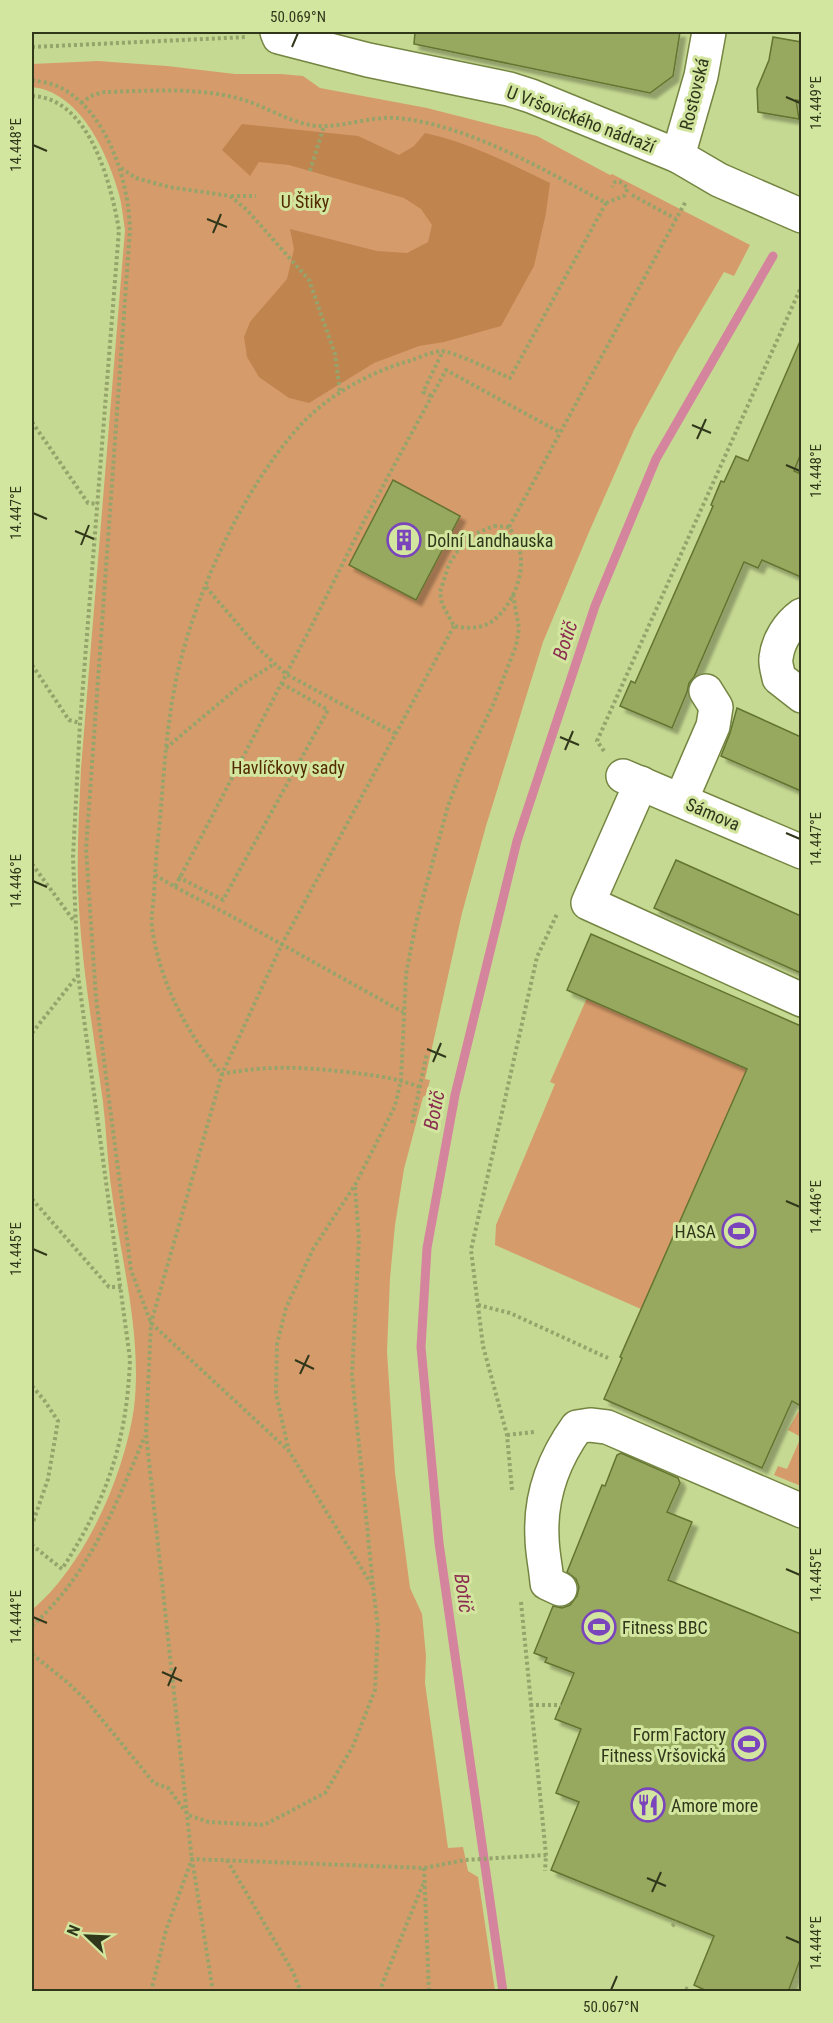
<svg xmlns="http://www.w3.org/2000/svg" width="833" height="2023" font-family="'Roboto Condensed',sans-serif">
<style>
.green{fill:#d69b6a;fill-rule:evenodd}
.forest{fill:#c0844f}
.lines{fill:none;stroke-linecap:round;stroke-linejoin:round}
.stream{stroke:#d4849c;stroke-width:9}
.building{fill:#96a95f;stroke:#647430;stroke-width:1.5;filter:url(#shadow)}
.minor-casing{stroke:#748541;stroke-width:36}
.path{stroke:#95a46b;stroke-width:4;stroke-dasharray:3 3;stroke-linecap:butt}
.minor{stroke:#fff;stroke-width:33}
.ticks{fill:none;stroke:#30371b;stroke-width:2}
.labels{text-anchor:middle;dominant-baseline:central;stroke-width:6;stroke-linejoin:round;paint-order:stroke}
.street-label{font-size:18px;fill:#30371b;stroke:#d3e69f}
.park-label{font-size:18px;fill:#532b00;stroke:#d3e69f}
.poi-label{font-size:18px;fill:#30371b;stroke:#d3e69f;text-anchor:start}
.water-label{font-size:20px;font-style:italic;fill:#8b2d50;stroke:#d3e69f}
.neatline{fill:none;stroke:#30371b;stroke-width:2}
.ticks-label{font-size:15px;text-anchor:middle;fill:#30371b}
</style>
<defs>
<filter id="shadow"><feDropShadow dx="5.5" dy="5.5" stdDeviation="1.5" flood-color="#0004"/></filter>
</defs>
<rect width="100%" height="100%" fill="#c6d992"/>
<g class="green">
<path d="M98,61L167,66L235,74H281L303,76L320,88L427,108L537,136L610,175L612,174L750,245L734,276L724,272L677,351L634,430L589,532L543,642L486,826L462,913L425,1079L430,1080L426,1095L423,1097L404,1169L395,1225L390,1278L387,1352L395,1473L410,1588L422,1614L426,1656L425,1683L448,1848L463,1847L468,1871L478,1877L495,1991H32V1610C85,1565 124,1476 134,1408C143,1333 119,1252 110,1179C107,1153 106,1127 103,1102C94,1037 83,974 79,909C76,862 79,815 81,768L125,230C123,218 122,205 119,194C107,152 80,92 32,87V64ZM393,481L416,600L349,564Z"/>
<path d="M587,998L747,1069L641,1309L495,1245L496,1225L555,1084L550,1082Z"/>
<path d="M801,1407V1486L774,1475L778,1466L787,1469L801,1437L788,1430Z"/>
</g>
<path class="forest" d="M242,124L358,136L399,155L414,146L425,133C470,143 509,163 550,183L546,213L534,266L501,326L444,342L419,346L374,363L309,403L289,398L259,377L247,357L244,337L250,322L287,279L294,249L290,229L377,251L407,253L428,242L432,225L421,209L404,198L289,165L259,162L250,176L222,150Z"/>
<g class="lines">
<path class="stream" d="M503,1992L439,1543L421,1347L427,1248L455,1095L517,841L595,606L656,459L773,256"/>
</g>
<g class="building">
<path d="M415,32H680L673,76L650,93L414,44Z"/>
<path d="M773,37L801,42V101L796,100L799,119L758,112L757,89L769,60Z"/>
<path d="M801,339V453L794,471L801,474V577L762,560L758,568L744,562L694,677L689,683L687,692L672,728L620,706L631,681L635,683L713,506L711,505L721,481L724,482L736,456L748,461Z"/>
<path d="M393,480L460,516L416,600L349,565Z"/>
<path d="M737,708L801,737V791L721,756L730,733Z"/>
<path d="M676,860L801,916V973L654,908Z"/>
<path d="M591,934L801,1026V1406L792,1401L762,1468L604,1399L622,1358L620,1357L747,1069L567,990Z"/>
<path d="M621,1453L678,1478L680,1483L667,1512L692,1522L668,1580L801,1634V1957L788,1992H709L694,1985L714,1936L551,1870L579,1802L556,1793L581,1729L555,1719L574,1673L545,1662L547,1658L534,1653L553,1606L562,1608L570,1605L577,1596L579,1587L576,1579L567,1572L602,1485L605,1486L617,1455Z"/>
</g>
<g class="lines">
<defs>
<g id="minor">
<path d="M277,32L279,37L368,60L509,89L531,96L678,156L719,180L802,216"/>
<path d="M678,156L701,76L709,32"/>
<path d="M802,615C788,625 778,641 776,658C775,664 778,672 779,678L802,696"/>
<path d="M623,776L802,852"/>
<path d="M641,783L588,903L802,1000"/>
<path d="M681,800L713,726L716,707L706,691"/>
<path d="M560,1589L547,1583C546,1568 542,1552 542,1537C540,1497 554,1459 577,1427L590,1425L607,1427L802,1511"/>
</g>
</defs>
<use href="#minor" class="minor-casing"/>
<g class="path">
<path d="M32,47L247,37"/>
<path d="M32,80C42,82 53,83 63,89C108,114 129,182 130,230L86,849L96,998L131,1270L151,1323L289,1451"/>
<path d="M32,96C90,98 111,184 119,230L80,723L73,857L78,975L130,1359C127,1441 107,1500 62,1569L32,1545"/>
<path d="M81,103L93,95L105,92C149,91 195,87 237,98C262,104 284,120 310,125C338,130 367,116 396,118C467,124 544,170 606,203L510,378C498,373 450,350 441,351C430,352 419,358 409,361C370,372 326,396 298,428C243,489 197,590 178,671C167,719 164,770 160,820C157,845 155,870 154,895C153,905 151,917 152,928C160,982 186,1033 222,1074C269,1065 301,1067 347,1072C373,1075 396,1078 420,1087"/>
<path d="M121,168L136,178L169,187L230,196L247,210L309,280L335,354L340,392"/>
<path d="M310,171L324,126"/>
<path d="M632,195L676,219"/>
<path d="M231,196H256"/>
<path d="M606,203L624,196L628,188L620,182H615L612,187"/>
<path d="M431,396L423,392L443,351"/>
<path d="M32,422L88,503L98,504"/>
<path d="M494,526L509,527C514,535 519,543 520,552C525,575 512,605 494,620C483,629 467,629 454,626L442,604L440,592L449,564L467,537Z"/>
<path d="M509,527L686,201"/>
<path d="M206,587L259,649L286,674L395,733"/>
<path d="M32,665L69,720L80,723"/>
<path d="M166,748L241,685L274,664"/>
<path d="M604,751L597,741L802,285"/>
<path d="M32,864L74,921"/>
<path d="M155,875L175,887L312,625L365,519L446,370L559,432"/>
<path d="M178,877L223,900L328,710L281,683"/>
<path d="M175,887L231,916L403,1012"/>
<path d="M32,1033L78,975"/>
<path d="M412,1123L427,1053"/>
<path d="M355,1187L359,1239L352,1375L373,1586"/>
<path d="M32,1199L109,1287H121"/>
<path d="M478,1305L510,1313L608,1358"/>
<path d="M32,1386L44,1400L58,1421L48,1479L32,1525"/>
<path d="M507,1435L534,1432"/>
<path d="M512,1490L507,1435L483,1346L471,1250L537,957L557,914"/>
<path d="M521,1602L546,1855"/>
<path d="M32,1626C90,1574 115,1506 145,1436"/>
<path d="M32,1654L67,1682L86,1700L154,1783L168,1788L188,1815L209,1822L264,1825L325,1793L353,1746L375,1690L378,1627L373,1587L289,1451L276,1394L277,1344L286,1308L313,1249L355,1185L395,1106L401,1080L406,974L416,923L448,806L464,764L493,705L516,646L519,629L513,594"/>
<path d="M530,1705H561"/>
<path d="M227,1860L293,1972L301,1992"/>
<path d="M424,1868L429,1992"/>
<path d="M672,1926L677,1922"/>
<path d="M685,1988L693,1992"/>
<path d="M151,1992L166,1930L192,1859L424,1868L465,1860L546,1855L545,1871"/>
<path d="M213,1992L191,1852L146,1433L151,1323L222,1074L282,944L454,626"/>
<path d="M379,1992L423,1884"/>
<path d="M792,1992L802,1969"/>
</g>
<use href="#minor" class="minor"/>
</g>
<path class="ticks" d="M292,47L298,33M786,97L800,103M33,145L47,151M207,219L227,227M213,233L221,214M692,425L711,433M697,439L706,419M786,465L800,471M33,513L47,519M75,531L94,539M81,545L89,525M560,737L579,745M565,750L573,731M786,833L800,839M33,881L47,887M427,1049L446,1057M433,1062L441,1043M786,1201L800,1207M33,1249L47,1255M295,1360L314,1369M300,1374L309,1355M786,1569L800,1575M33,1617L47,1623M162,1672L182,1681M168,1686L176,1667M647,1878L666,1886M652,1892L661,1872M786,1937L800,1943M611,1990L617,1976"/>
<defs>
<symbol id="building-ring" viewBox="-11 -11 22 22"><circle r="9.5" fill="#d3e69f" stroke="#7a45bc" stroke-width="1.5"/><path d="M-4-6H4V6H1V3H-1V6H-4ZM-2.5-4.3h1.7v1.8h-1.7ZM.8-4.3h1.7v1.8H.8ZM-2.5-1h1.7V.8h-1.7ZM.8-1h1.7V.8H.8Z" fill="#7a45bc"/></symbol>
<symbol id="stadium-ring" viewBox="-11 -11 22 22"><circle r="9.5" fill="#d3e69f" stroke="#7a45bc" stroke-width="1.5"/><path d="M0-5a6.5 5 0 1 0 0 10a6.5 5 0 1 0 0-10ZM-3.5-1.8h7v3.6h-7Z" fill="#7a45bc"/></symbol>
<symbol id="restaurant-ring" viewBox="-11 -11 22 22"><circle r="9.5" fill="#d3e69f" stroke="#7a45bc" stroke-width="1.5"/><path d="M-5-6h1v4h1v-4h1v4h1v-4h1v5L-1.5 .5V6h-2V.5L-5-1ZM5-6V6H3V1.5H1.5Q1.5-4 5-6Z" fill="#7a45bc"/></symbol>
</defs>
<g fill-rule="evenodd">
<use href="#building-ring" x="385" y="521" width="38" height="38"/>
<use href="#stadium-ring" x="720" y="1212" width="38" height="38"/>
<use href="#stadium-ring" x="580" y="1608" width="38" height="38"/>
<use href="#stadium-ring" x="730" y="1725" width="38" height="38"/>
<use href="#restaurant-ring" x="629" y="1786" width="38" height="38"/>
</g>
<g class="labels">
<g class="street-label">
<text transform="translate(694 94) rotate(-76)">Rostovská</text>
<text transform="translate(581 119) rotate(21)">U Vršovického nádraží</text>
<text transform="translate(713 814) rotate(23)">Sámova</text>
</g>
<g class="park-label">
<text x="305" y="201">U Štiky</text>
<text x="288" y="767">Havlíčkovy sady</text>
</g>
<g class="poi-label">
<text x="427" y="540">Dolní Landhauska</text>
<text x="716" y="1231" text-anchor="end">HASA</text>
<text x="622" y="1627">Fitness BBC</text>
<text x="726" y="1734" text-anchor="end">Form Factory<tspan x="726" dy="21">Fitness Vršovická</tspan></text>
<text x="671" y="1805">Amore more</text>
</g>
<g class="water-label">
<text transform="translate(565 640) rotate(-72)">Botič</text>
<text transform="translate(434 1110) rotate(-79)">Botič</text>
<text transform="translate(464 1593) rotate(82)">Botič</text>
</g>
</g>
<rect width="833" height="2023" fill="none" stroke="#d3e69f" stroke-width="66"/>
<g transform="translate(87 1936) rotate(293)" stroke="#d3e69f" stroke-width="4.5" paint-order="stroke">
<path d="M0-4.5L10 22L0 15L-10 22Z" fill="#30371b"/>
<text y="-9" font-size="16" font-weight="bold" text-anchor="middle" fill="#30371b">N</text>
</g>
<rect x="33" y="33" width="767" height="1957" class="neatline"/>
<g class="ticks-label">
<text x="298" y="22">50.069°N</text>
<text transform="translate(816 103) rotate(-90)" y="5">14.449°E</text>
<text transform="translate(16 145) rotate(-90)" y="5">14.448°E</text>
<text transform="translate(816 471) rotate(-90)" y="5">14.448°E</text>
<text transform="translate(16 513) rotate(-90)" y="5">14.447°E</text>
<text transform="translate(816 839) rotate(-90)" y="5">14.447°E</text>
<text transform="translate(16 881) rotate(-90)" y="5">14.446°E</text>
<text transform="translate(816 1207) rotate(-90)" y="5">14.446°E</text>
<text transform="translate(16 1249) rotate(-90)" y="5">14.445°E</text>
<text transform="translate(816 1575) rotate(-90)" y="5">14.445°E</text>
<text transform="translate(16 1617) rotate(-90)" y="5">14.444°E</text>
<text transform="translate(816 1943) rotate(-90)" y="5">14.444°E</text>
<text x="611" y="2012">50.067°N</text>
</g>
</svg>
